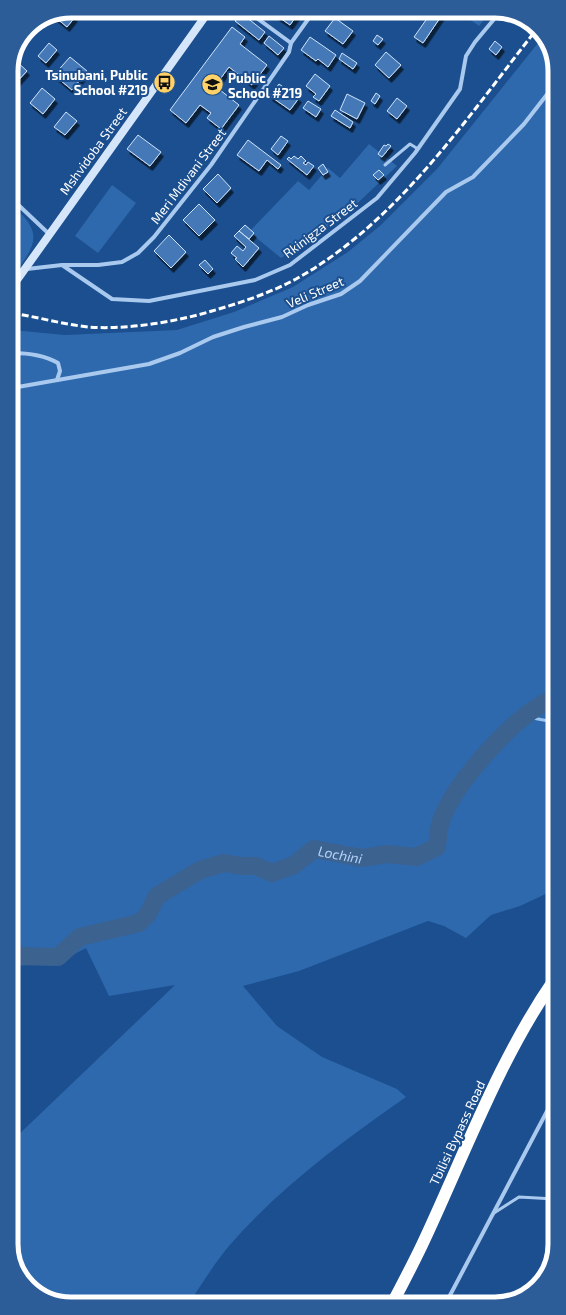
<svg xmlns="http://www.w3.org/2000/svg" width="566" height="1315" font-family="'Exo 2',sans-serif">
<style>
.green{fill:#2e69ad}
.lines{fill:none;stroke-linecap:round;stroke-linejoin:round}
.stream{stroke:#9cc4f0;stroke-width:3}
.river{stroke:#3c6290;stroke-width:18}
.building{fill:#4478b7;stroke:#cfe3fa;filter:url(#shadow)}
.lane{stroke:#a9c9ee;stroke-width:3}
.street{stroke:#a9c9ee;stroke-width:4}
.secondary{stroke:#d6e6fa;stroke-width:8}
.highway{stroke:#fff;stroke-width:12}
.rail{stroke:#fff;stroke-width:3;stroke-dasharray:7 3;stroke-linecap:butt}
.labels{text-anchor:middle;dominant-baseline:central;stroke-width:4;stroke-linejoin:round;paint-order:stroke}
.poi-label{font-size:13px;font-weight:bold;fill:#fff;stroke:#1b4f8f;text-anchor:end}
.street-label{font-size:13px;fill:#fff;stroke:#1b4f8f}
.water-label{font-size:14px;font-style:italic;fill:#b5d3f5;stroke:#1b4f8f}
.rim{fill:none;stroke:#fff;stroke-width:5}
</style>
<defs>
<filter id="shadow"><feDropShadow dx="2.5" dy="4.5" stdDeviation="0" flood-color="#0009"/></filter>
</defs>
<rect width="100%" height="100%" fill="#1b4f8f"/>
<g class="green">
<path d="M458,11H491L479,26Z"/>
<path d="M542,38L552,51L554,890L520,906L491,915L466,938L444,926L428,921L299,971L243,986L277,1026L322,1057L397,1089L406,1097C343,1141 279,1188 229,1246C214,1264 202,1284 189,1303L67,1304L34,1291L14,1264V1139L175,985L109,996L86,948L57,963L13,966L12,330L65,335L177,330L234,312L293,287L348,252L381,225L437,169Z"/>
<path d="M369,144L397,166L347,213L318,236L281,258L249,232L298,181L309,190L328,168L340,178Z"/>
<path d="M112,185L136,203L98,253L75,236Z"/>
<path d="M11,205C46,233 35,246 12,277Z"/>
</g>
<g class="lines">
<path class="stream" d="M522,716L554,722"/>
<path class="river" id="s1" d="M13,956L58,957L80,937L139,923L148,914L157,896L200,870L224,863L241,866H256L272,873L294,865L314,849L362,858L387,854L416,857L437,847C438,835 439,823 445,811C462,776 517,713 554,698"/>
</g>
<g class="building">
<path d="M281,11H300L290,25L277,16Z"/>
<path d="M429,11L444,12L423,43L414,37L426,20L424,19Z"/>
<path d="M68,12L75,17L67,27L55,17Z"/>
<path d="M241,13L265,32L259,40L235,21Z"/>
<path d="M335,18L353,31L343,44L325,31Z"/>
<path d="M232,27L245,37L240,44L267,65L252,85L229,67L215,86L239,105L221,129L207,118L211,113L200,105L186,123L170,110Z"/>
<path d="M377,35L383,39L378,45L373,41Z"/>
<path d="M269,36L284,48L278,55L264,43Z"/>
<path d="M310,37L336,55L328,67L318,59L316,61L301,50Z"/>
<path d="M495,41L502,47L496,55L489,49Z"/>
<path d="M49,43L57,50L46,63L38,56Z"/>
<path d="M386,52L401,65L389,78L375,65Z"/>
<path d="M342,53L357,63L353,69L339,59Z"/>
<path d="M70,57L87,71L72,90L54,75Z"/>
<path d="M15,60L27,71L14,85L11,83V67Z"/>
<path d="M315,74L330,86L319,101L313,97L316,94L306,86Z"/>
<path d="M279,84L299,98L290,110L270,96Z"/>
<path d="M42,88L55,99L43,114L30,103Z"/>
<path d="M376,93L380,96L375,104L371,101Z"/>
<path d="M347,94L365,103L357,119L340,110Z"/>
<path d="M397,98L407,106L397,119L387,111Z"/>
<path d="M308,101L321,109L316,117L303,108Z"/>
<path d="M335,110L353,122L350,128L331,116Z"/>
<path d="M66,112L77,121L65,135L54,127Z"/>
<path d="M138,135L161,152L150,166L127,149Z"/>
<path d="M281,136L288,141L278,155L271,149Z"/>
<path d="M248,140L281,165L278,169L267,160L259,171L237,155Z"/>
<path d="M388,144L391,146L382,157L378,154L384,145L386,146Z"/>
<path d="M294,156L298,159L301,156L306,161L303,163L306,165L308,162L314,166L307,175L287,159L289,157L291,159Z"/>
<path d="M323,164L328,172L323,175L318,168Z"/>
<path d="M379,170L384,175L378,180L373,175Z"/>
<path d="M218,174L231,188L217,203L203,189Z"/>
<path d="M199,204L215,220L199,236L183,220Z"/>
<path d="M245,225L254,233L249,239L239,231Z"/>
<path d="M239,231L259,248L243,267L235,259L237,258L231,253L237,246L243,251L246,247L234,236Z"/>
<path d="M169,235L186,252L171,268L154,251Z"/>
<path d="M205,260L213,269L208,274L199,265Z"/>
</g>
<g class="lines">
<g class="lane">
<path d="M257,18L262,11"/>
<path d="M385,165L410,144L418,149"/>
<path d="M494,1213L519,1197L555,1199"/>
</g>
<g class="street">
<path d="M247,11L291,43"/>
<path d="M11,198L48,233"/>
<path d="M62,265L112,299L149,301L255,280L290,265L377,198L415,153L460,89L466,56L475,42L500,12"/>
<path d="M27,269L62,265H98L122,262L138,253L154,237L211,165L289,52L291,43L314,11"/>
<path d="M12,353C28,353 44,355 58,363L60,371L57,380"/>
<path d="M12,388L149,364L180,353L213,337L244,327L282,317L308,305L341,294L360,281L446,192L473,177L524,124L552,88"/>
<path d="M447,1301L555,1096"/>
</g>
<path class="secondary" d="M12,287L209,11"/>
<path class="highway" d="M393,1302C403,1283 413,1264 422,1245C464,1156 498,1061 554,980"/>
<path class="rail" d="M12,313C37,317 62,324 88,327C126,330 175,322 212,311C240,303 270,293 296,279C397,223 467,118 536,30"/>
</g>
<defs>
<symbol id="bus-disc" viewBox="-11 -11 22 22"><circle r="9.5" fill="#ffd166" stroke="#1b4f8f"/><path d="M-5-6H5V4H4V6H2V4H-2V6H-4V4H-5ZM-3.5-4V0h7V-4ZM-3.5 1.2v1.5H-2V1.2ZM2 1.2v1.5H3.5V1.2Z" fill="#111"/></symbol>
<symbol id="school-disc" viewBox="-11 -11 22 22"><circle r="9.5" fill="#ffd166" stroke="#1b4f8f"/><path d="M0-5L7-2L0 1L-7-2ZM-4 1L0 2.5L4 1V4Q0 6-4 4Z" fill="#111"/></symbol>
</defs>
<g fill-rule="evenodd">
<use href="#bus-disc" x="152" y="70" width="25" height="25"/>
<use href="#school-disc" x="200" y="72" width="25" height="25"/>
</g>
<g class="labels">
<g class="poi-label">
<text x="148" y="75">Tsinubani, Public<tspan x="148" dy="15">School #219</tspan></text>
<text x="228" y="78" text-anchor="start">Public<tspan x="228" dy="15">School #219</tspan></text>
</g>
<g class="street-label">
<text transform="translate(93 151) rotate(-54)">Mshvidoba Street</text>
<text transform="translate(188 176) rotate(-53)">Meri Mdivani Street</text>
<text transform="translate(320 228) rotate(-37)">Rkinigza Street</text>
<text transform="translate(315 292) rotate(-23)">Veli Street</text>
<text transform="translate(457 1133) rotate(-65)">Tbilisi Bypass Road</text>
</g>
<g class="water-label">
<text stroke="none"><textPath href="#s1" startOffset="369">Lochini</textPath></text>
</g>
</g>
<path d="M0 0H566V1315H0ZM71 18H495A53 53 0 0 1 548 71V1244A53 53 0 0 1 495 1297H71A53 53 0 0 1 18 1244V71A53 53 0 0 1 71 18Z" fill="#2d5d98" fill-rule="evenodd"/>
<path class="rim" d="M71 18H495A53 53 0 0 1 548 71V1244A53 53 0 0 1 495 1297H71A53 53 0 0 1 18 1244V71A53 53 0 0 1 71 18Z"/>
</svg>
